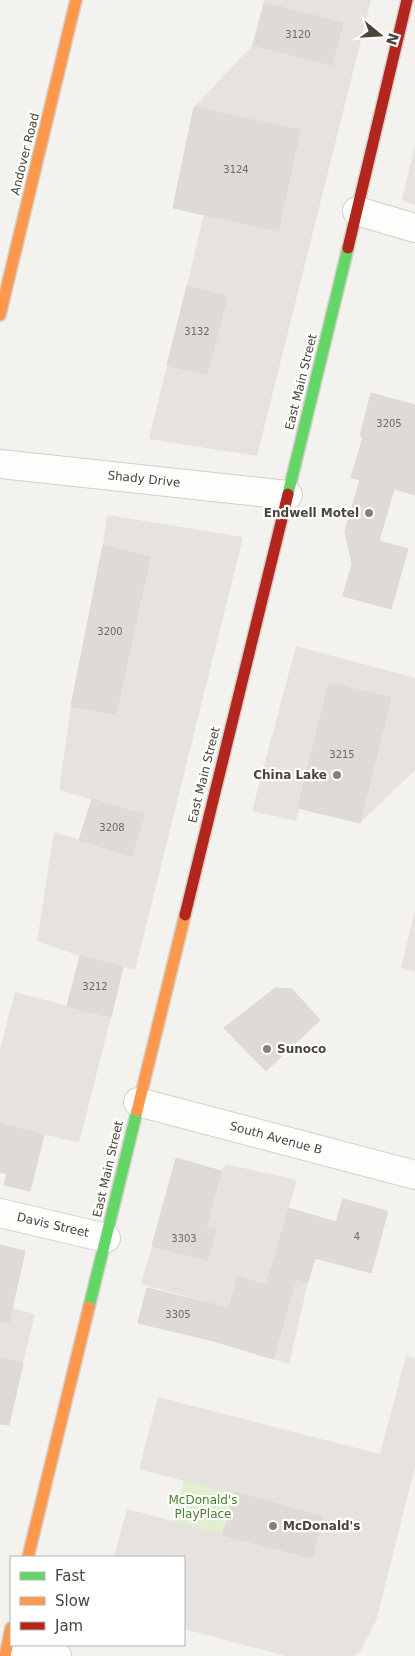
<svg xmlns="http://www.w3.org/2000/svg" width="415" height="1656" font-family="'DejaVu Sans',sans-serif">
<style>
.green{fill:#e1eecf}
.parking{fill:#e6e3df}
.building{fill:#dedbd6;stroke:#dcd9d4}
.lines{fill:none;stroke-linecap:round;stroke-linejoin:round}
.street-casing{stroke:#d2d0cb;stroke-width:30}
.fast-casing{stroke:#d3cfc5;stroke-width:14}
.slow-casing{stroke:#d3cfc5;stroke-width:14}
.jam-casing{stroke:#d3cfc5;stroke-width:14}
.street{stroke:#fdfdfc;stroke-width:28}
.fast{stroke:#63d668;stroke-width:11}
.slow{stroke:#ff974d;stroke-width:11}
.jam{stroke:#b3261e;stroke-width:11}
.poi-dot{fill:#868178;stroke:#fff;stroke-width:2}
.labels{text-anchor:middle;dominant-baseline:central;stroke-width:4.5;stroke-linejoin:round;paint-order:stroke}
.number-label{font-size:10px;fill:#706a61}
.street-label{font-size:12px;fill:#4b4439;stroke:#fff}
.poi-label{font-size:12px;font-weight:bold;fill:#4b4439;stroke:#fff;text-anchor:end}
.park-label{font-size:12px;fill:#4a7f2a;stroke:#fff}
</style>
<rect width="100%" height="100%" fill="#f4f2ee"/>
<path class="green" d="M184,1481L235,1492L223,1535L173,1522Z"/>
<g class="parking">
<path d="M264,0H371L257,456L149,439L167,365L207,375L227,297L187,286L204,214L278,230L300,130L194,107L253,45L332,65L343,23L264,3Z"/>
<path d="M415,145V205L402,200Z"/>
<path d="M107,515L243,537L135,970L80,956L37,941L54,832L132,856L144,815L59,790L71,706L116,714L150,557L103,545Z"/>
<path d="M296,646L415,678V770L360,823L391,698L329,683L296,821L252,811Z"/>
<path d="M415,909V971L401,968Z"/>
<path d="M15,992L111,1017L79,1143L0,1123V1049Z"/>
<path d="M226,1164L297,1180L270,1271L308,1282L289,1364L273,1359L292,1292L238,1276L229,1308L141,1284L152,1246L209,1260L216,1230L206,1228L221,1171Z"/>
<path d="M0,1305L35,1314L23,1363L0,1358Z"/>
<path d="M406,1356L415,1358V1467L376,1621L360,1652L354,1656H286L184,1629V1557H114L127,1509L312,1558L323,1517L139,1469L158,1397L380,1454Z"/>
</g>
<g class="building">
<path d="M264,3L343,23L332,65L253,45Z"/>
<path d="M194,107L300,130L278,231L173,208Z"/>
<path d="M187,286L227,296L207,375L167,365Z"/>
<path d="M371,393L415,405V495L394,489L379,541L408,549L391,609L343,596L352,564L345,531L360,480L351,478L363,437L360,436Z"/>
<path d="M103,545L150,557L116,714L71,706Z"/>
<path d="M329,683L391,698L360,823L298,808Z"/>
<path d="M92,799L144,815L132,856L79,840Z"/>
<path d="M80,956L123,967L111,1017L67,1006Z"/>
<path d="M275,988L292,989L320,1020L266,1071L224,1028Z"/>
<path d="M0,1123L44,1135L30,1191L4,1185L7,1174L0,1172Z"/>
<path d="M176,1158L221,1171L206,1228L216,1230L208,1260L152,1246Z"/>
<path d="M343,1199L388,1211L371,1273L315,1258L308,1282L296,1279L273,1359L210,1340L138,1323L147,1288L229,1308L238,1276L266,1285L289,1208L336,1222Z"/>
<path d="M0,1245L25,1251L9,1322L0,1321Z"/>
<path d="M0,1358L23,1363L9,1425L0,1424Z"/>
<path d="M235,1492L323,1517L312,1558L223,1535Z"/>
</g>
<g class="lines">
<defs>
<g id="street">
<path d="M357,211L415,228"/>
<path d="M0,464L288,495"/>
<path d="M138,1102L415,1175"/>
<path d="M0,1213L106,1238"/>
<path d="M16,1645L57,1656"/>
</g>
<g id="fast">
<path d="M288,494L348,248"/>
<path d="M89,1307L137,1111"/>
</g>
<g id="slow">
<path d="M0,315L76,0"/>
<path d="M137,1111L185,915"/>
<path d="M28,1557L89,1307"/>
<path d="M5,1656L11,1628"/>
</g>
<g id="jam">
<path d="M348,248L407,0"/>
<path d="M185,915L288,494"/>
</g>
</defs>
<use href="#street" class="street-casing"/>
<use href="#fast" class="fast-casing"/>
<use href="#slow" class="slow-casing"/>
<use href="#jam" class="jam-casing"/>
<use href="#street" class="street"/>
<use href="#fast" class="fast"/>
<use href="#slow" class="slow"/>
<use href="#jam" class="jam"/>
</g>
<g class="poi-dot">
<circle cx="369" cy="513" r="5"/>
<circle cx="337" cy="775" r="5"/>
<circle cx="267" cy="1049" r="5"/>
<circle cx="273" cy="1526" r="5"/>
</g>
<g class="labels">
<g class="number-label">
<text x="298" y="34">3120</text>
<text x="236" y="169">3124</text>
<text x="197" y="331">3132</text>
<text x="389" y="423">3205</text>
<text x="110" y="631">3200</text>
<text x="342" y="754">3215</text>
<text x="112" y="827">3208</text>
<text x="95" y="986">3212</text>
<text x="357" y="1236">4</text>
<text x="184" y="1238">3303</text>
<text x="178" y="1314">3305</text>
</g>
<g class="street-label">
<text transform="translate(25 154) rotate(-76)">Andover Road</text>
<text transform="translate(301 382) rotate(-76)">East Main Street</text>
<text transform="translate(144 479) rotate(6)">Shady Drive</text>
<text transform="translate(204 775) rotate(-76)">East Main Street</text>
<text transform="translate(276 1138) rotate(15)">South Avenue B</text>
<text transform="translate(108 1169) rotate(-77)">East Main Street</text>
<text transform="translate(53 1225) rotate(13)">Davis Street</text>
</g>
<g class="poi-label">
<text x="359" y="513">Endwell Motel</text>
<text x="327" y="775">China Lake</text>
<text x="277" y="1049" text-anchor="start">Sunoco</text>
<text x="283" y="1526" text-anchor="start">McDonald's</text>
</g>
<g class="park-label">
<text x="203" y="1500">McDonald's<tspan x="203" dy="14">PlayPlace</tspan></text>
</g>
</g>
<rect x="10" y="1556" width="175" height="90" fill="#ffffff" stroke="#b7b4b0"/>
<rect x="20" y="1572" width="25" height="8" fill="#63d668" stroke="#b7b4b0"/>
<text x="55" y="1581" font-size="15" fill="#4b4439">Fast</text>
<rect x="20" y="1597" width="25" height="8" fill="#ff974d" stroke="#b7b4b0"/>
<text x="55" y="1606" font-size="15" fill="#4b4439">Slow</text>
<rect x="20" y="1622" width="25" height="8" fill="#b3261e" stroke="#b7b4b0"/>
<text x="55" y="1631" font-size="15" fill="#4b4439">Jam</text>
<g transform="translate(380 35) rotate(108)" stroke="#ffffff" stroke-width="4" paint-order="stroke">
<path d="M0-4L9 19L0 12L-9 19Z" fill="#4b4439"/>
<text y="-8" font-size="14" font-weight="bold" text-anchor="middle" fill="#4b4439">N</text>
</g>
</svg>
